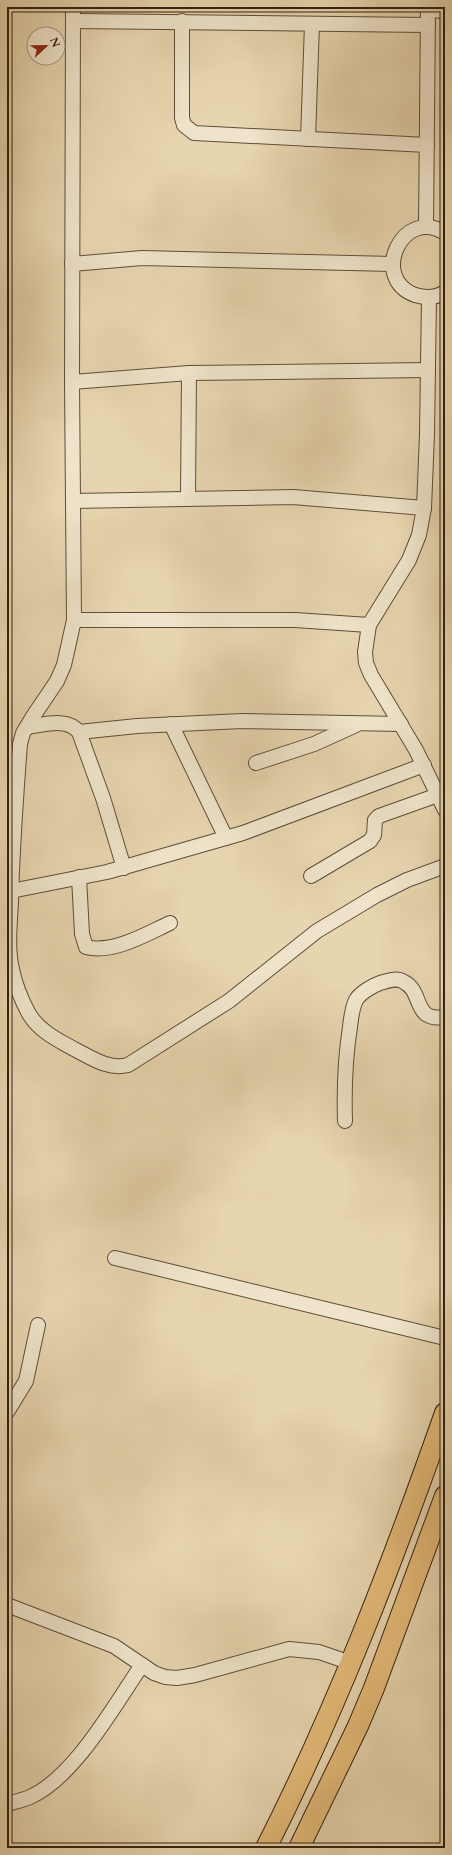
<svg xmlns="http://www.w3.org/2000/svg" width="452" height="1855" font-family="Cardo,serif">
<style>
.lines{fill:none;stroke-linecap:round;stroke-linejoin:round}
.minor-casing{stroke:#5e4e38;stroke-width:16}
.highway-casing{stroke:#302111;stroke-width:22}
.minor{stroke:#efe4cb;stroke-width:14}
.highway{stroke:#e4ba78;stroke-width:20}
</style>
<rect width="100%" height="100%" fill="#e7d5af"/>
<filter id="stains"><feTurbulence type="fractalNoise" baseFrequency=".005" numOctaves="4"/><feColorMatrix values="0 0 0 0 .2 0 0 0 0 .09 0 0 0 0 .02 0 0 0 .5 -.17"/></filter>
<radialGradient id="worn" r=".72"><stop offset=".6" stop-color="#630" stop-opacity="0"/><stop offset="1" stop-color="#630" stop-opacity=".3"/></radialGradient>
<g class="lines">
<defs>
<g id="minor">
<path d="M73,7L72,382L74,620L64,665L57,681L32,718L23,733L20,744C16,797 12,849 11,902C10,924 7,947 12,969C15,984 22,1001 29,1014C39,1031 58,1040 74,1049C92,1058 108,1070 128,1065L229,1001L317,931L377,895L407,880L445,866"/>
<path d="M428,10L445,11"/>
<path d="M73,21L428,25"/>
<path d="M182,21V118L184,125L194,133L427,145"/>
<path d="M308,139L312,24"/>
<path d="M426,227L428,7"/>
<path d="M445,233C403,206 369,278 415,295C425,298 436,298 445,292"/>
<path d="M72,264L142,258L393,264"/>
<path d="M429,298L427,434L424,508L419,535L409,560L369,625L365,652L366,663L371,675L416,750L445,810"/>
<path d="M72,382L189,373L428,370"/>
<path d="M188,498L189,373"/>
<path d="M73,501L293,497L424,508"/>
<path d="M74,620H295L369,625"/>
<path d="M171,724L226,838"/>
<path d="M27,727C44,725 67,717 79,732L103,798L124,868"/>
<path d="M79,732L137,726L242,721L401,724"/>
<path d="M256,763L314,744L356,725"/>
<path d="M311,876L370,841L374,835L375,820L379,816L438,795"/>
<path d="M79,877L82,934L86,947C113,954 146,934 170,923"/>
<path d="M11,891L107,872L243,833L424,765"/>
<path d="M345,1121C344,1089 345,1059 350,1027C351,1018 352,1008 356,1000C360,993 372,986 380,983C388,981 396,977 404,982C424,992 412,1022 445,1017"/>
<path d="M115,1258L445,1338"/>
<path d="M7,1412L26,1381L38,1325"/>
<path d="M7,1605L114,1646L154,1673L165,1677L177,1678L195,1675L289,1649L319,1652L351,1663"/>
<path d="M7,1804C15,1802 23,1800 30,1797C75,1777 115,1704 142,1665"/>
</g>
<g id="highway">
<path d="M266,1848C337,1708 393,1561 445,1413"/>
<path d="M299,1848L358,1726L374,1688L445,1496"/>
</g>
</defs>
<use href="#minor" class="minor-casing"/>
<use href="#highway" class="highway-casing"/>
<use href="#minor" class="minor"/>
<use href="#highway" class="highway"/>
</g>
<rect width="452" height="1855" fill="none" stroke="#e7d5af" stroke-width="24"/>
<rect x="8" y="8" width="436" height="1839" fill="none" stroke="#302111" stroke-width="2"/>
<rect x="12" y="12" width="428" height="1831" fill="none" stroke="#302111"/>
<g transform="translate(46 46) rotate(68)"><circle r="19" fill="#efe4cb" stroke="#a39681"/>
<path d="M0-3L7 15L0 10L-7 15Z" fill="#8f2418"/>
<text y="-6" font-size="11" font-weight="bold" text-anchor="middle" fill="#302111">N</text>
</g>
<rect width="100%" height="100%" filter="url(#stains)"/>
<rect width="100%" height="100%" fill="url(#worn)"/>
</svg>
